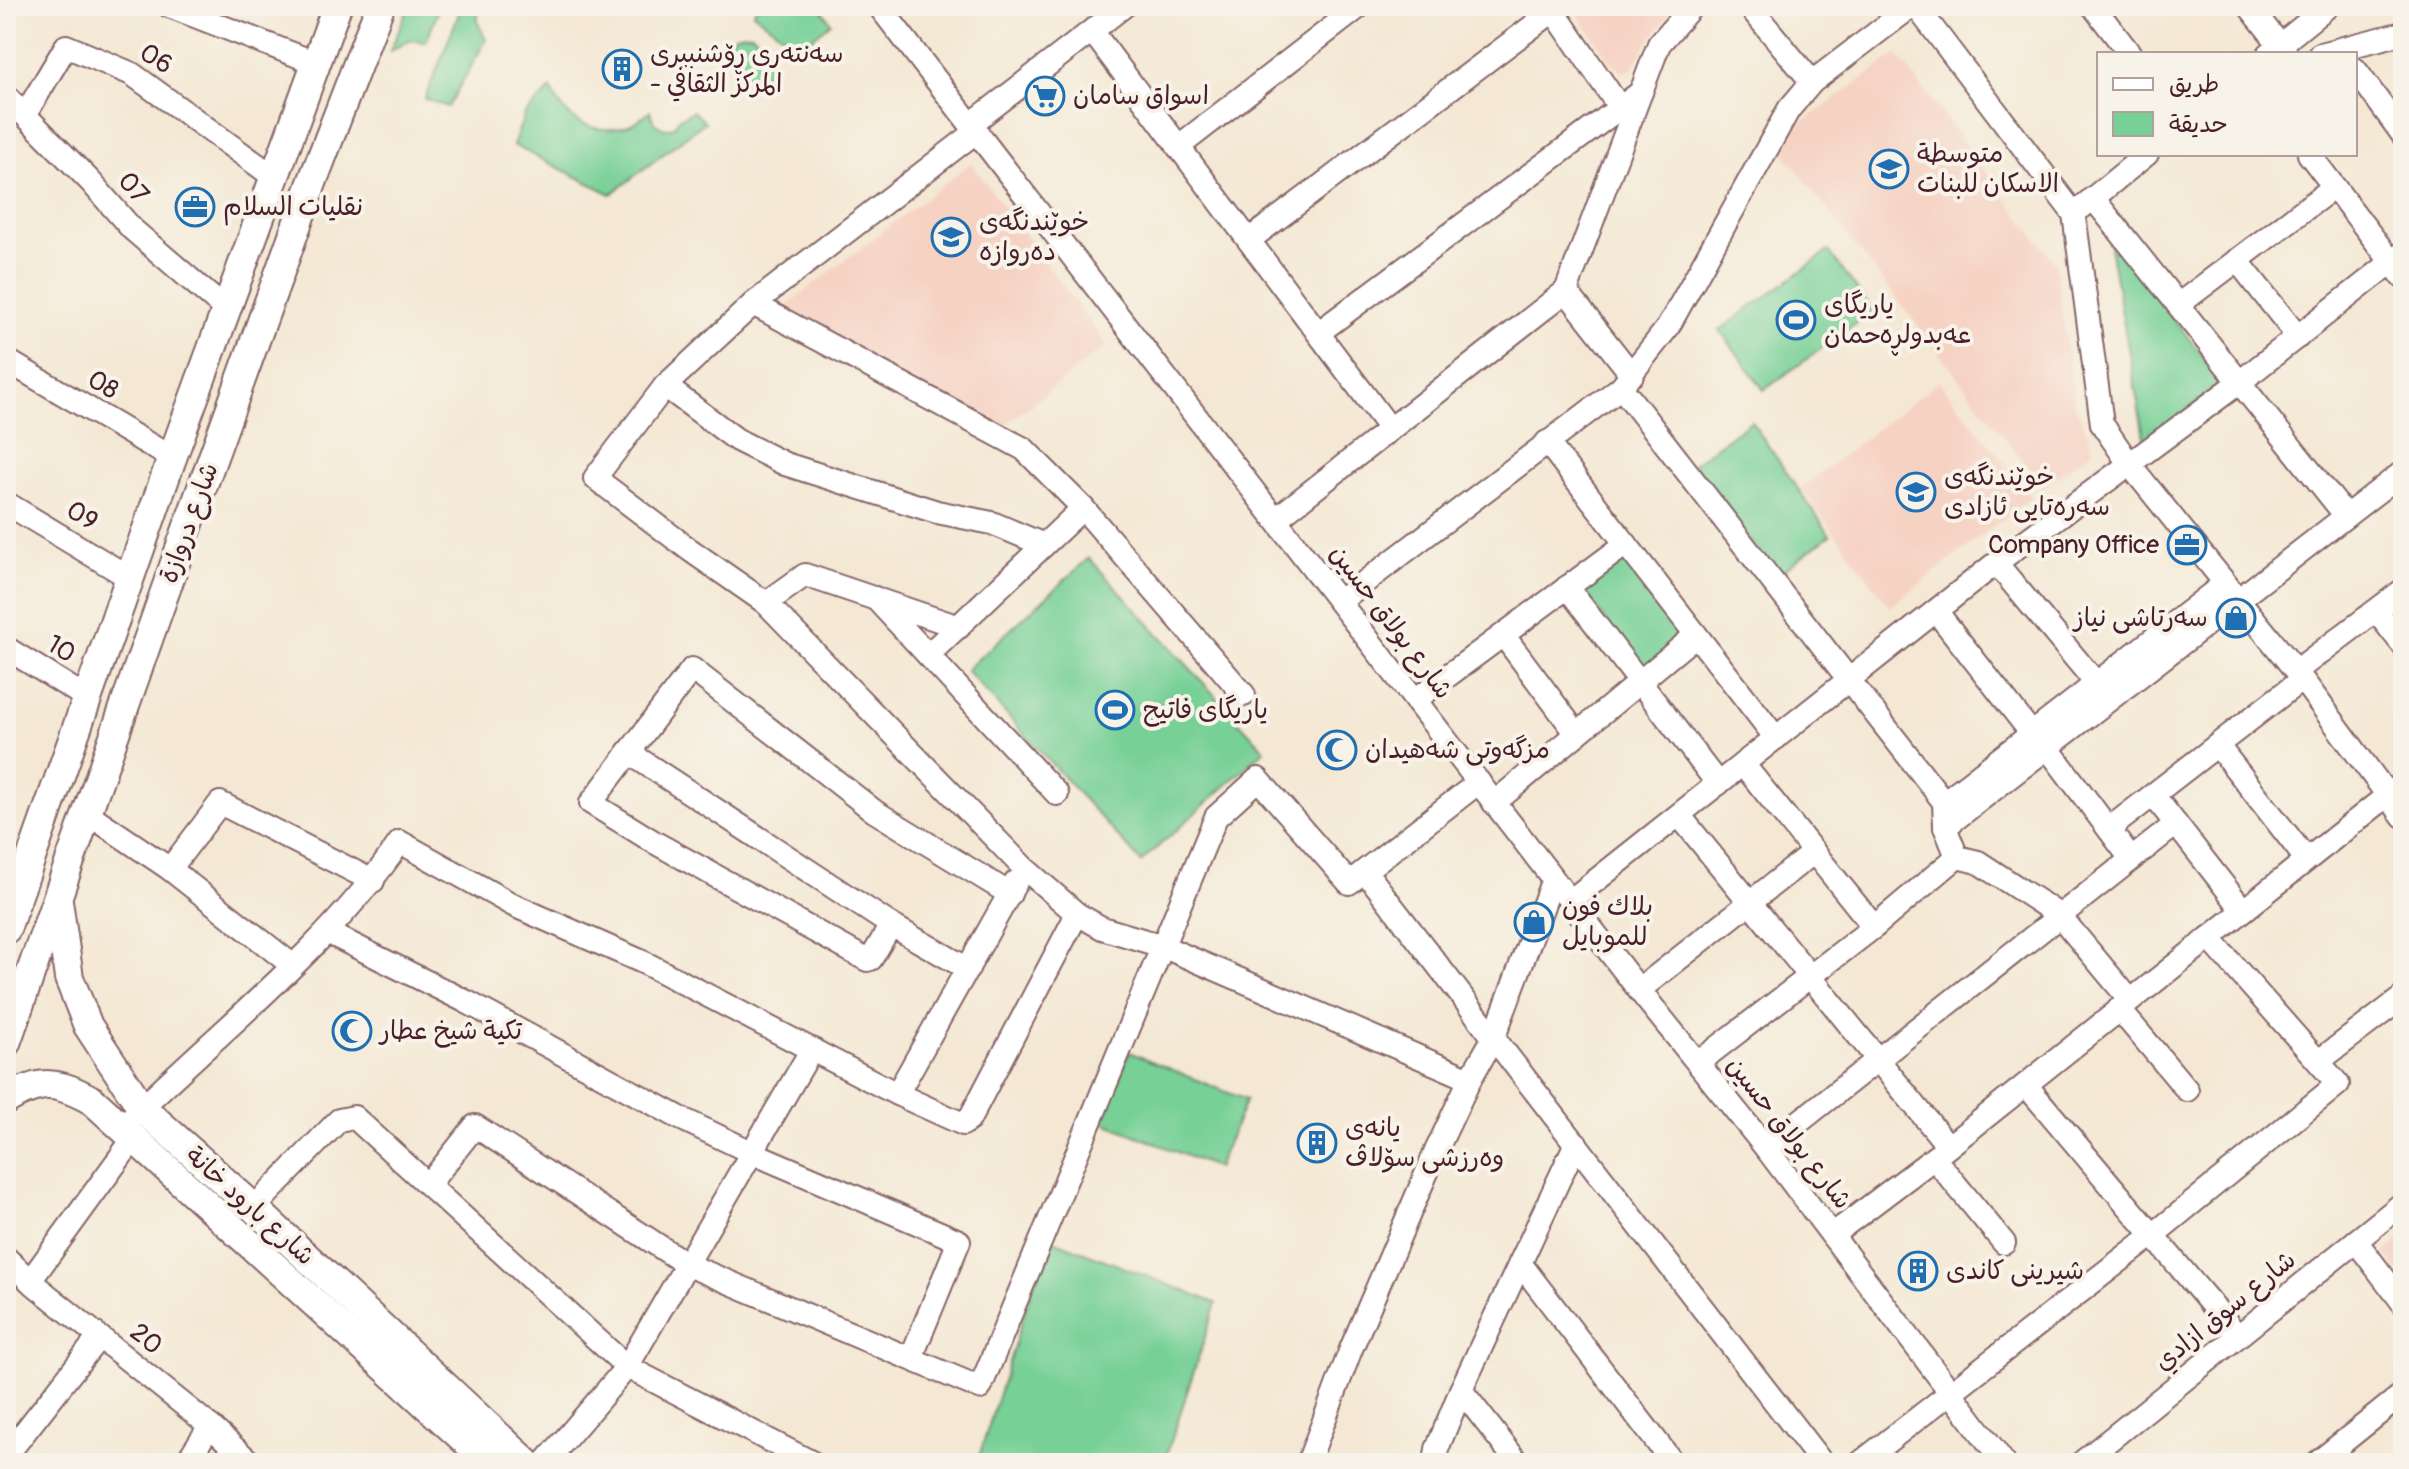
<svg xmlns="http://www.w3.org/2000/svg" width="2409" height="1469" font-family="Pangolin,'Playpen Sans Arabic',sans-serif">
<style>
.built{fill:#f6d2c3}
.green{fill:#77d096;stroke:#607860;stroke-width:2}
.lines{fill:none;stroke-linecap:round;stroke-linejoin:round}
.minor-casing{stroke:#866566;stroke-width:26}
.major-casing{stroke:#866566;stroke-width:32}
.minor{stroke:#fff;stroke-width:22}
.major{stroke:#fff;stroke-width:28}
.labels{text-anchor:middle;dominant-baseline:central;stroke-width:8;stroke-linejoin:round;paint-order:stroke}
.poi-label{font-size:26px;fill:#4a1f2b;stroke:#f7f3e8;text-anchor:start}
.street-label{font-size:26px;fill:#4a1f2b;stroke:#f7f3e8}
</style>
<rect width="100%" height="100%" fill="#f7f3e8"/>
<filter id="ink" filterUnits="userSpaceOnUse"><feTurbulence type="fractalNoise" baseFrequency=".0125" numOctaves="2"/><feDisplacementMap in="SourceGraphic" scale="16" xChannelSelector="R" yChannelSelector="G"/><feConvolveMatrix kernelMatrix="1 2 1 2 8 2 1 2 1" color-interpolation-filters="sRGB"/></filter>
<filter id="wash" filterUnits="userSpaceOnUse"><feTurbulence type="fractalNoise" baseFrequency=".006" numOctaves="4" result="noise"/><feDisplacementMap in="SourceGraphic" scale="32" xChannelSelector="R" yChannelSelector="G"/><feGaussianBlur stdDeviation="1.8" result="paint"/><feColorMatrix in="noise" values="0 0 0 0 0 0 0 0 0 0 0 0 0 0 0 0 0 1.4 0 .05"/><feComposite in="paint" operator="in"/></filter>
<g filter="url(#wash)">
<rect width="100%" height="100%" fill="#f4e8d4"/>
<g class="built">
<path d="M1571,6H1677L1650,39L1633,67L1625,72L1612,64Z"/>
<path d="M1897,54L2055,263L2074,402L2094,450L2043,487L1775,142Z"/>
<path d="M971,163L1107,345L999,430L779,311Z"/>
<path d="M1939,381L2031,497L1890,607L1801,488Z"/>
<path d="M2403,1238V1277L2384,1253Z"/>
</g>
<g class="green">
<path d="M409,6H440L426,42L410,40L390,51Z"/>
<path d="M462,6H471L478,10V23L486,40L448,107L425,99Z"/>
<path d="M758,6H820L831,23L800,48L753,13Z"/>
<path d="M743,33L752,34L766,44L771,62L764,78L748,86L722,46L735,35Z"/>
<path d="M551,89C568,131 617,143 650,111L654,123L664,129L673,127L680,118L693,111L705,122L611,194L513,145L525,114Z"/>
<path d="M2108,235L2223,382L2145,443Z"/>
<path d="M1829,251L1873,311L1764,390L1720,330Z"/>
<path d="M1751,421L1830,535L1776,576L1693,464Z"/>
<path d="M1089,558L1265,750L1141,862L966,670Z"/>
<path d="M1623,558L1678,631V643L1643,671L1582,589Z"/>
<path d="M1129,1052L1246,1100L1217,1168L1102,1122Z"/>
<path d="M1048,1238L1216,1303L1164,1463H977Z"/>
</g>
</g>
<g filter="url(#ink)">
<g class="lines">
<defs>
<g id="minor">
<path d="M169,6L316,63"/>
<path d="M879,6L1639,990L1766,1148L2004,1463"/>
<path d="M1550,6L1620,108"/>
<path d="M1749,6L1812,82"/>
<path d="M1916,6L2074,214L2102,424L2130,465L2296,671L2403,816"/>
<path d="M2093,6L2130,54"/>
<path d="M2249,6L2287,54"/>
<path d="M1092,31L1390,429"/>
<path d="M2269,54L2328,6"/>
<path d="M2320,54L2403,33"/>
<path d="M2355,69L2403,135"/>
<path d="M6,96L90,181L132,229L226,310"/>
<path d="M25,115L66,46L132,74L274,177"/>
<path d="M971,124L1124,6"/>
<path d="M977,131L753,304L665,386L595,478L690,550L766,603L1023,867L1077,914L1102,928L1162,946L1470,1079"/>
<path d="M1178,147L1360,6"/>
<path d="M2309,154L2403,277"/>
<path d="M2093,198L2346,516"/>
<path d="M2081,208L2147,154"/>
<path d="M1249,240L1553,11"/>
<path d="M2237,260L2298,337"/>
<path d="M1566,291L1632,375"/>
<path d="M753,304L1024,449L1083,508L1244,695"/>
<path d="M2178,305L2334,187"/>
<path d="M1318,333L1641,92"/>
<path d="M6,360L172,458"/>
<path d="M665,386L737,440L785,464L937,512L992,523L1044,545"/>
<path d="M1621,387L1944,802L1945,827L1957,857"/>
<path d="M1547,442L1776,738"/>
<path d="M6,503L130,578"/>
<path d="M1276,519L1566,291L1659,44L1692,6"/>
<path d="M1996,563L2096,683"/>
<path d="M1567,587L1718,784"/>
<path d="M875,598L1057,794"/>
<path d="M1340,601L1621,387L1668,327L1789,109L1812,82L1912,6"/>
<path d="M766,603L805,575L959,627"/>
<path d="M1936,611L2032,734"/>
<path d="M2376,611L2403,645"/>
<path d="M1504,636L1577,734"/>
<path d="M6,648L87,698"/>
<path d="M928,655L1083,508"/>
<path d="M2296,671L2403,590"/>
<path d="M1415,700L1626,544"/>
<path d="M2218,746L2306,859"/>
<path d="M2047,747L2131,859"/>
<path d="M628,752L891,925L968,969"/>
<path d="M1743,764L1874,927"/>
<path d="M2154,796L2243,910"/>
<path d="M1944,802L2224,584"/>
<path d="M1494,803L1696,635"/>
<path d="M87,813L170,869"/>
<path d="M1679,815L1948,1146"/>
<path d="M1945,827L2403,472"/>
<path d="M2109,829L2301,680"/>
<path d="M1957,857L1978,862L2059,915L2130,1000"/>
<path d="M1365,871L1822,1463"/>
<path d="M1570,901L1996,563L2240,382L2403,253"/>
<path d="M891,925L871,959L867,960L654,842L591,803L692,669L874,811L1010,894"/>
<path d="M327,932L467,1002L680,1118L753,1153L959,1241L911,1358"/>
<path d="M292,965L170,869L220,803L373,881"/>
<path d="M1639,990L1814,852"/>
<path d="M2119,1009L2187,1090"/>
<path d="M2319,1061L2403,997"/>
<path d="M1699,1062L1874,927L1957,857"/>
<path d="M2026,1085L2238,1336"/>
<path d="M897,1094L1016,882"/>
<path d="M132,1117C223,1028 327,948 400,842L513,905L645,963L897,1094L963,1124L969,1120L1077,914"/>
<path d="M1766,1148L2176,824"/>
<path d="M1934,1158L2004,1243"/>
<path d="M429,1184L475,1126L688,1265L980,1388L1216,817L1258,779L1349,883L1479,782"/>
<path d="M254,1208L339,1120L354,1117L627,1367L813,1463"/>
<path d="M1832,1235L1934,1158L2403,783"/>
<path d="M2356,1241L2403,1303"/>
<path d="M6,1258L30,1281L210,1426L251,1463"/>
<path d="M1520,1263L1673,1463"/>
<path d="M30,1281L134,1138"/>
<path d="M1461,1390L1518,1463"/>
<path d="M6,1456L99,1337"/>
<path d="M186,1463L210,1426"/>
<path d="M545,1463L627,1367L812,1049"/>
<path d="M1308,1463L1351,1349L1436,1151L1470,1079L1494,1037L1553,879"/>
<path d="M1435,1463L1437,1449L1461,1390L1576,1143"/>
<path d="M1860,1463L2153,1235L2338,1084L2209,938"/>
<path d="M2081,1463L2403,1203"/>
<path d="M2317,1463L2403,1394"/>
</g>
<g id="major">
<path d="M58,901L69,978L88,1026L142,1108L254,1208L527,1463"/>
<path d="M6,929L172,458L337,6"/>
<path d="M6,1043L187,529L313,180L380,6"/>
<path d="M6,1100C42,1079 57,1081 93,1101L490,1463"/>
</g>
</defs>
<use href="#minor" class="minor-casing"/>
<use href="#major" class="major-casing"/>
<use href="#minor" class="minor"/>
<use href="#major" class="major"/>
</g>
</g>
<defs>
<symbol id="building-ring" viewBox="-11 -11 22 22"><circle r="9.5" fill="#f7f3e8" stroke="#1f6fb2" stroke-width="1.5"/><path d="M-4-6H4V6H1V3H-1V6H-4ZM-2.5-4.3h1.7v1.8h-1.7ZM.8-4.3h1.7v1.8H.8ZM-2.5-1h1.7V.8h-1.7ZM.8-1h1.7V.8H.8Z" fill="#1f6fb2"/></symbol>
<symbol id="supermarket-ring" viewBox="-11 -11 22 22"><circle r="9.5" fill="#f7f3e8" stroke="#1f6fb2" stroke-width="1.5"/><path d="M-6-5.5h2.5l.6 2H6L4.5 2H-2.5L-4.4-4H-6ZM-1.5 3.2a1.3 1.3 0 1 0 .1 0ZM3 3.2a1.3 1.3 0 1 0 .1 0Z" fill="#1f6fb2"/></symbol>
<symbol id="school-ring" viewBox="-11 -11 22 22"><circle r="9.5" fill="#f7f3e8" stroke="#1f6fb2" stroke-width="1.5"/><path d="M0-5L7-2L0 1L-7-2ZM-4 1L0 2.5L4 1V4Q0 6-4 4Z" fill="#1f6fb2"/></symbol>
<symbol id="office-ring" viewBox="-11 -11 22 22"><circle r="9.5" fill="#f7f3e8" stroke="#1f6fb2" stroke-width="1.5"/><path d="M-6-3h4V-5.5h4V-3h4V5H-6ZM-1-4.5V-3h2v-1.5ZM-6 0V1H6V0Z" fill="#1f6fb2"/></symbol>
<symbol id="stadium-ring" viewBox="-11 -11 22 22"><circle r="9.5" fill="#f7f3e8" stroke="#1f6fb2" stroke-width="1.5"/><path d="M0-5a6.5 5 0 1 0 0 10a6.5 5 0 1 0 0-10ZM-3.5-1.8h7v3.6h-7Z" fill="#1f6fb2"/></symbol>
<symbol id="shop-ring" viewBox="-11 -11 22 22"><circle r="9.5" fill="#f7f3e8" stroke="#1f6fb2" stroke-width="1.5"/><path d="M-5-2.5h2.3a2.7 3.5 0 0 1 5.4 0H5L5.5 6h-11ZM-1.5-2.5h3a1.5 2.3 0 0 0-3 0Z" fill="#1f6fb2"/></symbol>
<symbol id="mosque-ring" viewBox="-11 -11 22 22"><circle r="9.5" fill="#f7f3e8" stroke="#1f6fb2" stroke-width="1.5"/><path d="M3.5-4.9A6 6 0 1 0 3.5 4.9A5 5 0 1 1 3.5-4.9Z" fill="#1f6fb2"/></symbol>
</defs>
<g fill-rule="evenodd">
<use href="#building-ring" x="600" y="47" width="44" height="44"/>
<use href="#supermarket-ring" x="1023" y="74" width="44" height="44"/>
<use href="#school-ring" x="1867" y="147" width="44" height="44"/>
<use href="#office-ring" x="173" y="185" width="44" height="44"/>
<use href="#school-ring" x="929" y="215" width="44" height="44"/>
<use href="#stadium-ring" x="1774" y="298" width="44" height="44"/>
<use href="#school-ring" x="1894" y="470" width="44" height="44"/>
<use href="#office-ring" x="2165" y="523" width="44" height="44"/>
<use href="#shop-ring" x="2214" y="596" width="44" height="44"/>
<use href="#stadium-ring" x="1093" y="688" width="44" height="44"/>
<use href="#mosque-ring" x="1315" y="728" width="44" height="44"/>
<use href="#shop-ring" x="1512" y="900" width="44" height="44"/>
<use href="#mosque-ring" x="330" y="1009" width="44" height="44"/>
<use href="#building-ring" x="1295" y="1121" width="44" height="44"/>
<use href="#building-ring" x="1896" y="1249" width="44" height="44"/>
</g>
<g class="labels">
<g class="poi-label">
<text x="650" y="54">سەنتەری ڕۆشنبیری<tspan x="650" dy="30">- المرکز الثقافي</tspan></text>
<text x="1073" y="96">اسواق سامان</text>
<text x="1917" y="154">متوسطة<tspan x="1917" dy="30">الاسكان للبنات</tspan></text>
<text x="223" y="207">نقليات السلام</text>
<text x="979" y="222">خوێندنگەی<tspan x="979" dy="30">دەروازە</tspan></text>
<text x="1824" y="305">یاریگای<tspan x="1824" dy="30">عەبدولڕەحمان</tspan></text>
<text x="1944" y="477">خوێندنگەی<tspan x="1944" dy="30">سەرەتایی ئازادی</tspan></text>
<text x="2159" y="545" text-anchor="end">Company Office</text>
<text x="2208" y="618" text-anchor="end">سەرتاشی نیاز</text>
<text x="1143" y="710">یاریگای فاتیح</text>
<text x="1365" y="750">مزگەوتی شەهیدان</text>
<text x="1562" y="907">بلاك فون<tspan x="1562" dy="30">للموبايل</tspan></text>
<text x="380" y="1031">تكية شيخ عطار</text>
<text x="1345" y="1128">یانەی<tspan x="1345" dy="30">وەرزشی سۆلاڤ</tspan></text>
<text x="1946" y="1271">شیرینی کاندی</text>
</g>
<g class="street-label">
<text transform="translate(156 59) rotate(32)">06</text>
<text transform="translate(133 188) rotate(49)">07</text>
<text transform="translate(103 385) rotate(31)">08</text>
<text transform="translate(82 516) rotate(31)">09</text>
<text transform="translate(189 523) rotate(-70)">شارع دروازة</text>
<text transform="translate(1391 622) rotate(53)">شارع بولاق حسين</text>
<text transform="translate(61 649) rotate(32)">10</text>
<text transform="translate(1789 1133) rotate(52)">شارع بولاق حسين</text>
<text transform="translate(250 1206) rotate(42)">شارع بارود خانة</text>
<text transform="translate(2225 1311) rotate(-39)">شارع سوق ازادي</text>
<text transform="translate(146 1339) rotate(39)">20</text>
</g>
</g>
<rect width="2409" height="1469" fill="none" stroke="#f7f3e8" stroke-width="32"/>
<rect x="2097" y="52" width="260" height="104" fill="#f7f3e8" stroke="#b29e9c" stroke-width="2"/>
<rect x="2113" y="78" width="40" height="12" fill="#ffffff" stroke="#b29e9c" stroke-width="2"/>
<text x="2169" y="92" font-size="24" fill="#4a1f2b">طريق</text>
<rect x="2113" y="112" width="40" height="24" fill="#77d096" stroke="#b29e9c" stroke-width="2"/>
<text x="2169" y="132" font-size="24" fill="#4a1f2b">حديقة</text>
</svg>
